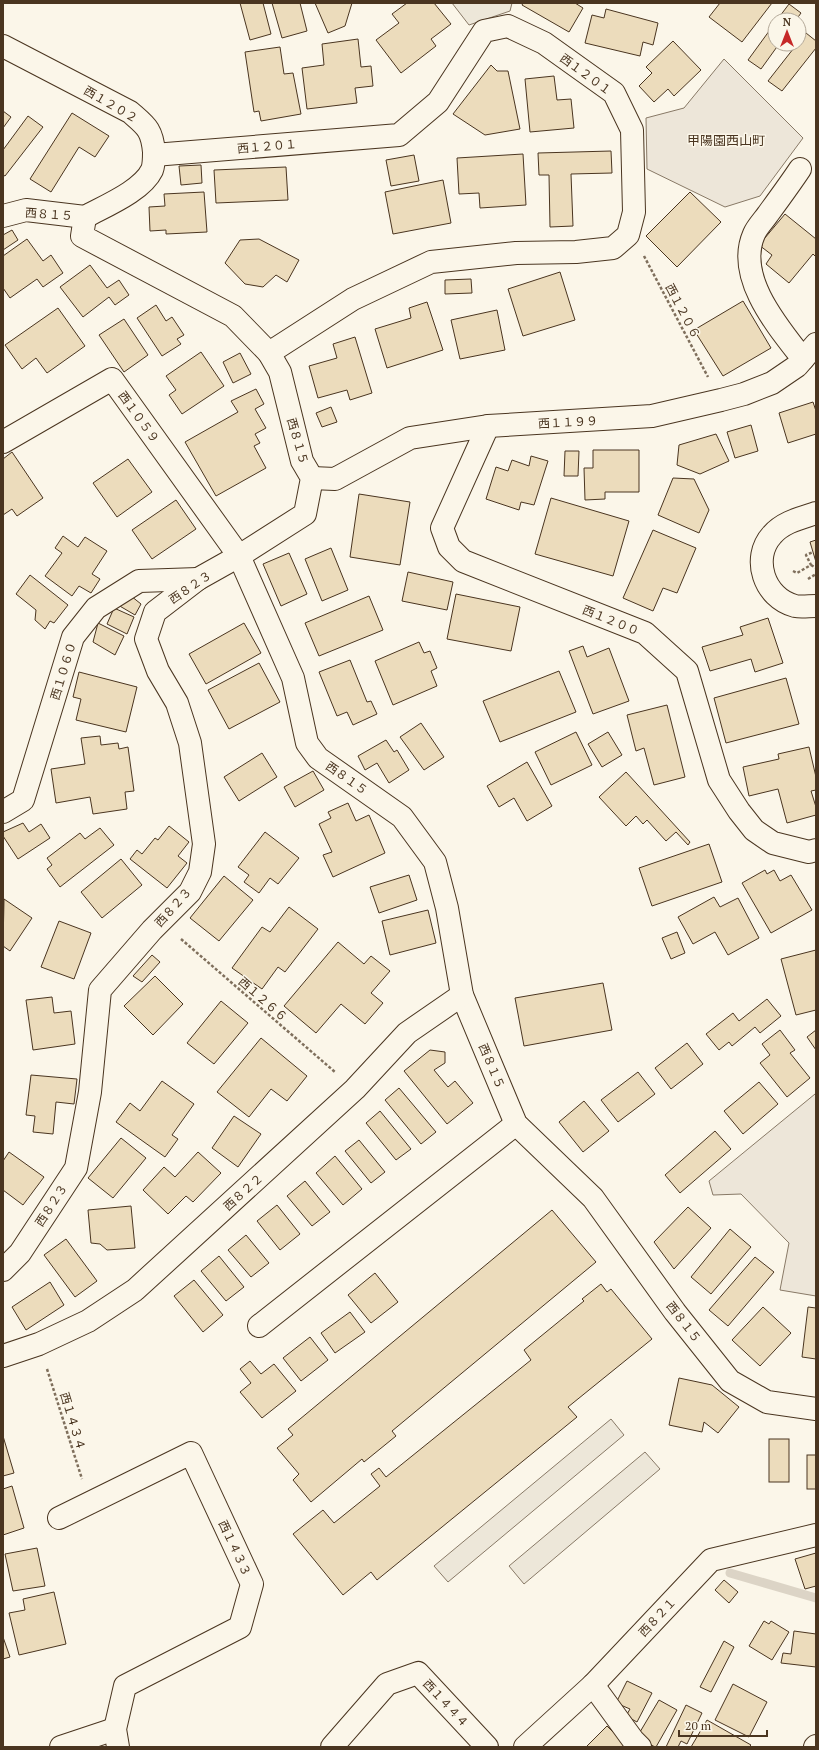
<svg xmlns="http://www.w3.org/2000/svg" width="819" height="1750" font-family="'PT Serif','Noto Sans JP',serif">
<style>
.green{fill:#ede6d9;stroke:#887966}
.parking{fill:#ede7d9;stroke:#887966}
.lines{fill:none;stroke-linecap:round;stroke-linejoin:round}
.stream{stroke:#dcd4c6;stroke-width:9}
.building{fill:#ecdcbc;stroke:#4a3520}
.minor-casing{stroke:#4a3520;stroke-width:24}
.path{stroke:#7f6f5c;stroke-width:2.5;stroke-dasharray:3 2;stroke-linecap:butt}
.minor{stroke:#fbf6e9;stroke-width:22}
.labels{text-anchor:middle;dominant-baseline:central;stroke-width:3;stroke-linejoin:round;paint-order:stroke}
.street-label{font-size:12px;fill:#4a3520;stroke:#fbf6e9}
.neighbourhood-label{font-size:13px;fill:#4a3520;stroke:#fbf6e9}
</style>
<rect width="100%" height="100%" fill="#fbf6e9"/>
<g class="green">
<path d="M724,59L803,138L760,196L725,207L647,169L646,118L684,108Z"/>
<path d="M815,1094L816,1096V1296L780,1290L789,1243L741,1194L713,1195L709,1181Z"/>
</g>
<g class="parking">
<path d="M452,3H512L510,11L469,25Z"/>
<path d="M611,1419L624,1435L448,1582L434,1566Z"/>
<path d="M645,1452L660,1469L524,1584L509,1566Z"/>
</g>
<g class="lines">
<path class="stream" d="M730,1573L816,1598"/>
</g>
<g class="building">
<path d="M240,3H263L271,34L250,40Z"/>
<path d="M272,3H300L307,31L282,38Z"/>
<path d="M315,3H352L345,26L328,33Z"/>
<path d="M407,3H434L451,24L431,39L436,46L401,73L376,40L399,23L392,14Z"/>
<path d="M523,3H575L583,8L569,32L522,5Z"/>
<path d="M720,3H772L742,42L709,17Z"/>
<path d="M789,4L801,13L796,20H777Z"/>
<path d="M606,9L658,23L653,45L643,42L640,56L585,43L592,15L604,18Z"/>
<path d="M775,23V44H779L761,69L748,60Z"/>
<path d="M806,33L816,41V48L782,91L768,81L797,44H799V41Z"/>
<path d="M358,39L361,67L371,66L373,86L355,88L357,103L307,109L302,68L324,65L322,44Z"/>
<path d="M673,41L701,70L674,96L668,89L654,102L639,86L652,73L646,67Z"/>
<path d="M280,47L284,74L293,73L301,114L261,121L259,111L254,112L245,52Z"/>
<path d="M491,65L497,71H508L520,129L485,135L453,114Z"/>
<path d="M554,76L557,100L571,99L574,128L530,132L525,79Z"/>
<path d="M3,111L11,117L3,128Z"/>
<path d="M72,113L109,136L95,157L79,147L51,192L30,179Z"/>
<path d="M28,116L43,127L5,176L3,175V150Z"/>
<path d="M611,151L612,173L571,174L573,226L550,227L549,175H539L538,153Z"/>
<path d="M523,154L526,205L480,208L479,193L459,194L457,158Z"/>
<path d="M414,155L419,181L391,186L386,160Z"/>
<path d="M201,165L202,183L181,185L179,166Z"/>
<path d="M286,167L288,200L216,203L214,170Z"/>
<path d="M443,180L451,223L393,234L385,192Z"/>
<path d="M204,192L207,232L166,234V230L150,231L149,207L165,206L164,194Z"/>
<path d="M690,192L721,222L677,267L646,236Z"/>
<path d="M785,214L816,239V257L813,254L789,283L766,264L772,255L759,245Z"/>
<path d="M12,230L18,240L3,250V235Z"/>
<path d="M27,239L43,261L51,255L63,273L43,287L37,279L10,298L3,288V256Z"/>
<path d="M259,239L299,260L287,282L276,275L263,287L245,284L225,263L240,240Z"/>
<path d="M90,265L107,288L119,280L129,295L115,305L109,297L83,317L60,287Z"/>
<path d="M560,272L575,320L523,336L508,289Z"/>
<path d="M471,279L472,293L445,294V280Z"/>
<path d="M743,301L771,348L723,376L694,330Z"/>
<path d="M427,302L443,350L387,368L375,329L411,318L409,308Z"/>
<path d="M156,305L166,321L172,317L184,335L177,339L181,344L162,356L137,318Z"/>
<path d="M58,308L85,346L47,373L36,358L22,369L5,345Z"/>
<path d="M497,310L505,350L460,359L451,320Z"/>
<path d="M124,319L148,355L124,372L99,335Z"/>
<path d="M355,337L372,393L350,400L347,390L318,398L309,366L337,358L333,344Z"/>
<path d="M201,352L224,386L182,414L169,395L176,390L166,376Z"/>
<path d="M240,353L251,374L233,383L223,362Z"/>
<path d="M256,389L264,404L255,409L266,428L255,434L260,443L254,446L266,468L216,496L185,442L238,412L231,401Z"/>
<path d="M813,402L816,411V434L788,443L779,413Z"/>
<path d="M331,407L337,422L322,427L316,413Z"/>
<path d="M751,425L758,451L735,458L727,432Z"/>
<path d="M716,434L729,461L700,474L677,465L679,445Z"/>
<path d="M593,450H639V492H605V499L585,500L584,468H593Z"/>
<path d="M565,451H579L578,476H564Z"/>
<path d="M12,452L43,498L17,516L12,509L3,515V459Z"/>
<path d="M531,456L548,461L534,505L521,502L519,510L486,499L496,467L508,471L512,460L529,466Z"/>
<path d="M128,459L152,492L117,517L93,483Z"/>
<path d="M673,478L694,479L709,510L699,533L658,515Z"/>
<path d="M359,494L410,502L400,565L350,557Z"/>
<path d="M551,498L629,521L613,576L535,554Z"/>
<path d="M176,500L196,529L152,559L132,530Z"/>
<path d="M653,530L696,548L677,593L663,588L653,611L623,598Z"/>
<path d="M63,536L78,547L85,537L107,551L92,574L100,579L91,593L79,586L72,596L45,576L62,553L55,548Z"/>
<path d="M816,540V562L810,542Z"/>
<path d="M331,548L348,590L322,601L305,559Z"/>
<path d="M289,553L307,594L281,606L263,564Z"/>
<path d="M408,572L453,582L447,610L402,601Z"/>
<path d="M30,575L68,605L54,623L50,621L45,629L35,620L36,610L16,594Z"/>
<path d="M456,594L520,607L511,651L447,639Z"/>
<path d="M131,596L141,604L135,615L118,605Z"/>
<path d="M369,596L383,630L319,656L305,623Z"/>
<path d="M114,608L134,617L127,634L107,624Z"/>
<path d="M768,618L783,663L755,672L751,659L710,671L702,647L743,635L740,627Z"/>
<path d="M98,623L124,636L115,655L93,642Z"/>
<path d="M244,623L261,653L206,684L189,654Z"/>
<path d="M419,642L424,653L430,651L437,668L431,671L437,686L393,705L375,661Z"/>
<path d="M583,646L587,657L609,648L629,701L593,714L569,651Z"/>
<path d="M350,660L367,702L371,701L377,714L353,725L347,712L337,716L319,672Z"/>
<path d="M259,663L280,702L229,729L208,690Z"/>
<path d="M559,671L576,712L500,742L483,701Z"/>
<path d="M79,672L137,687L126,732L76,720L81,699L73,697Z"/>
<path d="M786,678L799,724L726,743L714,698Z"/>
<path d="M667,705L685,777L654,785L644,748L636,751L627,715Z"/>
<path d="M421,723L444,757L424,770L400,737Z"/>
<path d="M576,732L592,765L551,785L535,752Z"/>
<path d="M608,732L622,755L602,767L588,744Z"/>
<path d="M100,736L101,745L118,743L119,749L128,747L134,791L125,792L127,809L93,814L90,797L56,803L51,769L85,764L81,738Z"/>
<path d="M386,740L394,752L397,750L409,770L389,783L377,763L365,770L358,756Z"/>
<path d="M809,747L816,777V790L811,791L816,807V815L787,823L778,789L749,796L743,767L779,759L778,754Z"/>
<path d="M262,753L277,777L239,801L224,777Z"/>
<path d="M527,762L552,806L527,821L514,798L499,807L487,786Z"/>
<path d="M313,771L324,790L295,807L284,787Z"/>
<path d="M626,772L690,842L688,845L676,832L666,841L647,820L643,824L636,816L626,826L599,797Z"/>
<path d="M348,803L356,821L369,815L385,853L333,877L323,855L332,852L319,824L331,818L328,812Z"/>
<path d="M23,823L29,832L41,824L50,838L18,859L3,836V832Z"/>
<path d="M169,826L189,842L178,856L187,863L167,888L130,859L137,850L142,854L155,838L158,840Z"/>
<path d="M100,828L114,845L60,887L47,869L52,865L47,858L80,833L85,839Z"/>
<path d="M265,832L299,858L278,884L270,878L259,893L244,882L249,875L238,867Z"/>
<path d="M709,844L722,882L652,906L639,868Z"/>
<path d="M121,859L142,885L102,918L81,892Z"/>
<path d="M765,870L767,874L774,870L780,881L791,875L812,910L771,933L742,883Z"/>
<path d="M409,875L417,900L379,913L370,887Z"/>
<path d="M224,876L253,900L219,941L190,918Z"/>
<path d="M714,897L720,907L738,898L759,938L728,955L715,932L693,944L678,917Z"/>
<path d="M4,899L32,918L10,951L3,946Z"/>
<path d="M289,907L318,929L285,972L278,967L262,989L232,968L262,927L270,932Z"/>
<path d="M428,910L436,943L390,955L382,921Z"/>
<path d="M59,921L91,933L74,979L41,967Z"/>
<path d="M677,932L685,953L671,959L662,938Z"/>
<path d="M338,942L364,964L371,956L390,971L371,993L383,1003L365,1024L341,1004L316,1033L284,1006Z"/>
<path d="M816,950V1010L796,1015L781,959Z"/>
<path d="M152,955L160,962L142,982L133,976Z"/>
<path d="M155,976L183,1004L153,1035L124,1006Z"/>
<path d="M603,983L612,1030L524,1046L515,998Z"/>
<path d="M52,997L54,1013L71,1011L75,1044L33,1050L26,1000Z"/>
<path d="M767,999L781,1016L760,1033L755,1027L732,1046L729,1042L719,1050L706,1034L733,1013L739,1021Z"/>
<path d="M221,1001L248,1023L214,1064L187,1043Z"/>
<path d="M780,1030L795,1050L790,1053L810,1078L787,1097L760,1063L770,1055L762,1044Z"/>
<path d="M816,1030V1050L807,1037Z"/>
<path d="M261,1038L307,1076L287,1101L271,1089L249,1117L217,1092Z"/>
<path d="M687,1043L703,1064L671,1089L655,1068Z"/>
<path d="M430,1050L445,1052V1063L434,1070L448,1087L455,1081L473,1103L447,1124L404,1071Z"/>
<path d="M638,1072L655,1094L618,1122L601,1100Z"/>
<path d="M31,1075L77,1079L74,1104L56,1102L53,1134L33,1132L35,1116L26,1115Z"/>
<path d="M162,1081L194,1104L172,1135L178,1139L165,1157L116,1122L130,1103L140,1111Z"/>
<path d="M759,1082L778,1104L743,1134L724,1111Z"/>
<path d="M399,1088L436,1132L421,1144L385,1100Z"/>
<path d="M584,1101L609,1131L583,1152L559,1122Z"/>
<path d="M380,1111L411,1149L396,1160L366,1123Z"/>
<path d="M234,1116L261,1134L238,1167L212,1148Z"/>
<path d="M715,1131L731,1149L680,1193L665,1175Z"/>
<path d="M121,1138L146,1158L113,1198L88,1178Z"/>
<path d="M359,1140L385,1172L371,1183L345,1151Z"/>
<path d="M9,1152L44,1177L23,1205L3,1190V1161Z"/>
<path d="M198,1152L221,1173L193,1202L186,1196L168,1214L143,1190L164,1167L175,1177Z"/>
<path d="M335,1156L362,1189L343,1205L316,1173Z"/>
<path d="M305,1181L330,1212L312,1226L287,1196Z"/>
<path d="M277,1205L300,1234L280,1250L257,1221Z"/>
<path d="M131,1206L135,1248L107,1250L100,1244L91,1243L88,1210Z"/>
<path d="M688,1207L711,1228L674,1269L654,1242Z"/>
<path d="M552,1210L596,1262L392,1431L396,1436L364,1462L362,1459L311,1502L293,1480L299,1474L277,1448L293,1435L288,1429Z"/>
<path d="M730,1229L751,1247L711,1294L691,1277Z"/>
<path d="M246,1235L269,1263L251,1277L228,1250Z"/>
<path d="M66,1239L97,1281L75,1297L44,1255Z"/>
<path d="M219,1256L244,1287L226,1301L201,1271Z"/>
<path d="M755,1257L774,1272L728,1326L709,1310Z"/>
<path d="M375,1273L398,1302L371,1323L348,1295Z"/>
<path d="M194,1280L223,1315L203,1332L174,1296Z"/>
<path d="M50,1282L64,1305L26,1330L12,1307Z"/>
<path d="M601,1284L607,1292L611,1289L652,1339L568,1407L577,1417L377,1580L371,1572L343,1595L293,1534L323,1510L334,1523L380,1486L371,1474L379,1468L386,1477L531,1360L524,1350L584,1301L582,1299Z"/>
<path d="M763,1307L791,1333L760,1366L732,1340Z"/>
<path d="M808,1307L816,1308V1359L802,1357Z"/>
<path d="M350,1312L365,1332L335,1353L321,1333Z"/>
<path d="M310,1337L328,1360L301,1381L283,1358Z"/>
<path d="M250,1361L261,1374L274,1364L296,1391L262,1418L240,1392L251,1383L240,1369Z"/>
<path d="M679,1378L712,1385L739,1407L718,1433L704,1422L702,1432L669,1425Z"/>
<path d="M3,1436L14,1473L3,1476Z"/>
<rect x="769" y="1439" width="20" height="43"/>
<rect x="807" y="1455" width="9" height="34"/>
<path d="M12,1486L24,1528L3,1535V1489Z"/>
<path d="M37,1548L45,1586L13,1591L5,1554Z"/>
<path d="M816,1553V1586L805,1589L795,1559Z"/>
<path d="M724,1580L738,1592L729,1603L715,1590Z"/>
<path d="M54,1592L66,1644L19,1655L9,1613L25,1610L23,1599Z"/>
<path d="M764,1621L769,1624L771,1621L789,1632L772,1660L749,1646Z"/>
<path d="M794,1631L816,1634V1667L781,1663L783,1653L791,1654Z"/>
<path d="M3,1637L10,1657L3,1659Z"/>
<path d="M724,1641L734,1647L711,1692L700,1687Z"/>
<path d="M627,1681L652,1693L637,1722L626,1716L630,1709L616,1703Z"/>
<path d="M733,1684L767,1702L749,1737L715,1720Z"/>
<path d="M659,1700L677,1710L656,1747H655L637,1737Z"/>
<path d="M686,1705L702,1713L687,1744L681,1741L678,1747H666Z"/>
<path d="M707,1720L751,1745L749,1747H691Z"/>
<path d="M607,1726L628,1747H586Z"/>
</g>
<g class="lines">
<defs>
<g id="minor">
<path d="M3,46L130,112C146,126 152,129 154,152C154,157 154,165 152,170C142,191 105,206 85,217"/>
<path d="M154,155L399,135L438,102L484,31L508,26L544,43L614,93L632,130L634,212L628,235L613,248L576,252L516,253L431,262L353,299L269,353"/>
<path d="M800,169C790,184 779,199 768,214C764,220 757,227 754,234C735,277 778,327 803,359"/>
<path d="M3,216L26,210L85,217"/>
<path d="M85,217L82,236L233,316L269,353L280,372L302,461L312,478L305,514L239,556L293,678L307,743L318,758L402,817L435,862L447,908L462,995L516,1124L593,1198L675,1312L730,1381L767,1402L816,1409"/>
<path d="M488,426L442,528L449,547L463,561L645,633L687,671L719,780L739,811L754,830L773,843L809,852L816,850"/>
<path d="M3,442L112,379L239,556L198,579L155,612L146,639L158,671L177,703L190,743L204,844L200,872L190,892L152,930L100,990L90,1092L76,1168L20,1253L3,1270"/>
<path d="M312,478L335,479L410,438L488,426L652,416L721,400L744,394L772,383L797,366L816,344"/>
<path d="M816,513C801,518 783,522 772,535C751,558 764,598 795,606C801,607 809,606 816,606"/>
<path d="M3,812L23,800L73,637L96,608L139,581L198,579"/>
<path d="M259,1326L516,1124"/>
<path d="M3,1356L39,1344L88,1321L135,1290L355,1089L407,1033L462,995"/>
<path d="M59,1518L191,1453L252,1584L240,1627L125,1686L115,1729L118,1747"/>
<path d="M593,1685L633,1740L640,1747"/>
<path d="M61,1747L115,1729"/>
<path d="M332,1747L387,1684L418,1673L487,1747"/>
<path d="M525,1747L593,1685L711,1560L816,1535"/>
<path d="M815,1747L816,1746"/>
</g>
</defs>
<use href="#minor" class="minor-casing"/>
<g class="path">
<path d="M644,256L708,377"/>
<path d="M811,565L816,568"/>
<path d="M793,571L797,573L811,565L806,555L813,552"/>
<path d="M808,579L816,574"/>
<path d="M181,939L335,1072"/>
<path d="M47,1369L82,1479"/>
</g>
<use href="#minor" class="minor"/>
</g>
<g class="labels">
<g class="street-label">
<text transform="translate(586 74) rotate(36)">西１２０１</text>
<text transform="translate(111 104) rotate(30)">西１２０２</text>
<text transform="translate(267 146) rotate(-5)">西１２０１</text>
<text transform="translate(49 214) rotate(4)">西８１５</text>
<text transform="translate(683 311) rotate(62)">西１２０６</text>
<text transform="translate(139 417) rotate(54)">西１０５９</text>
<text transform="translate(568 422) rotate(-3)">西１１９９</text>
<text transform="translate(298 441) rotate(74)">西８１５</text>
<text transform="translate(190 587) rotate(-34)">西８２３</text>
<text transform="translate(611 620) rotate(22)">西１２００</text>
<text transform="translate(63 671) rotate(-73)">西１０６０</text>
<text transform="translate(347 778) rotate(35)">西８１５</text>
<text transform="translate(173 907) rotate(-48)">西８２３</text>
<text transform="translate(263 999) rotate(41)">西１２６６</text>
<text transform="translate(492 1066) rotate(67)">西８１５</text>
<text transform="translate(243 1192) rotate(-42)">西８２２</text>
<text transform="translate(51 1205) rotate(-57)">西８２３</text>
<text transform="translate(684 1322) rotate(52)">西８１５</text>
<text transform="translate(73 1421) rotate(73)">西１４３４</text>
<text transform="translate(235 1548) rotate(65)">西１４３３</text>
<text transform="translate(657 1617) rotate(-47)">西８２１</text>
<text transform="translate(446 1703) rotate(47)">西１４４４</text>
</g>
<g class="neighbourhood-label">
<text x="726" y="140">甲陽園西山町</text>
</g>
</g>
<rect width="819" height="1750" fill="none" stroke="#4a3520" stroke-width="8"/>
<g transform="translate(787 32)"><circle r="19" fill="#fbf6e9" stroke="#b4a999"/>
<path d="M0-3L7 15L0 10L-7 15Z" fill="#c62828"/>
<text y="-6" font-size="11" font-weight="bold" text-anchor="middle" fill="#4a3520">N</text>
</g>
<path d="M679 1730v6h88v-6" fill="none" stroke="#4a3520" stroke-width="2"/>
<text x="685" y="1730" font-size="12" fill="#4a3520" stroke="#fbf6e9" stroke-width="3" paint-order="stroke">20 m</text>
</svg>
